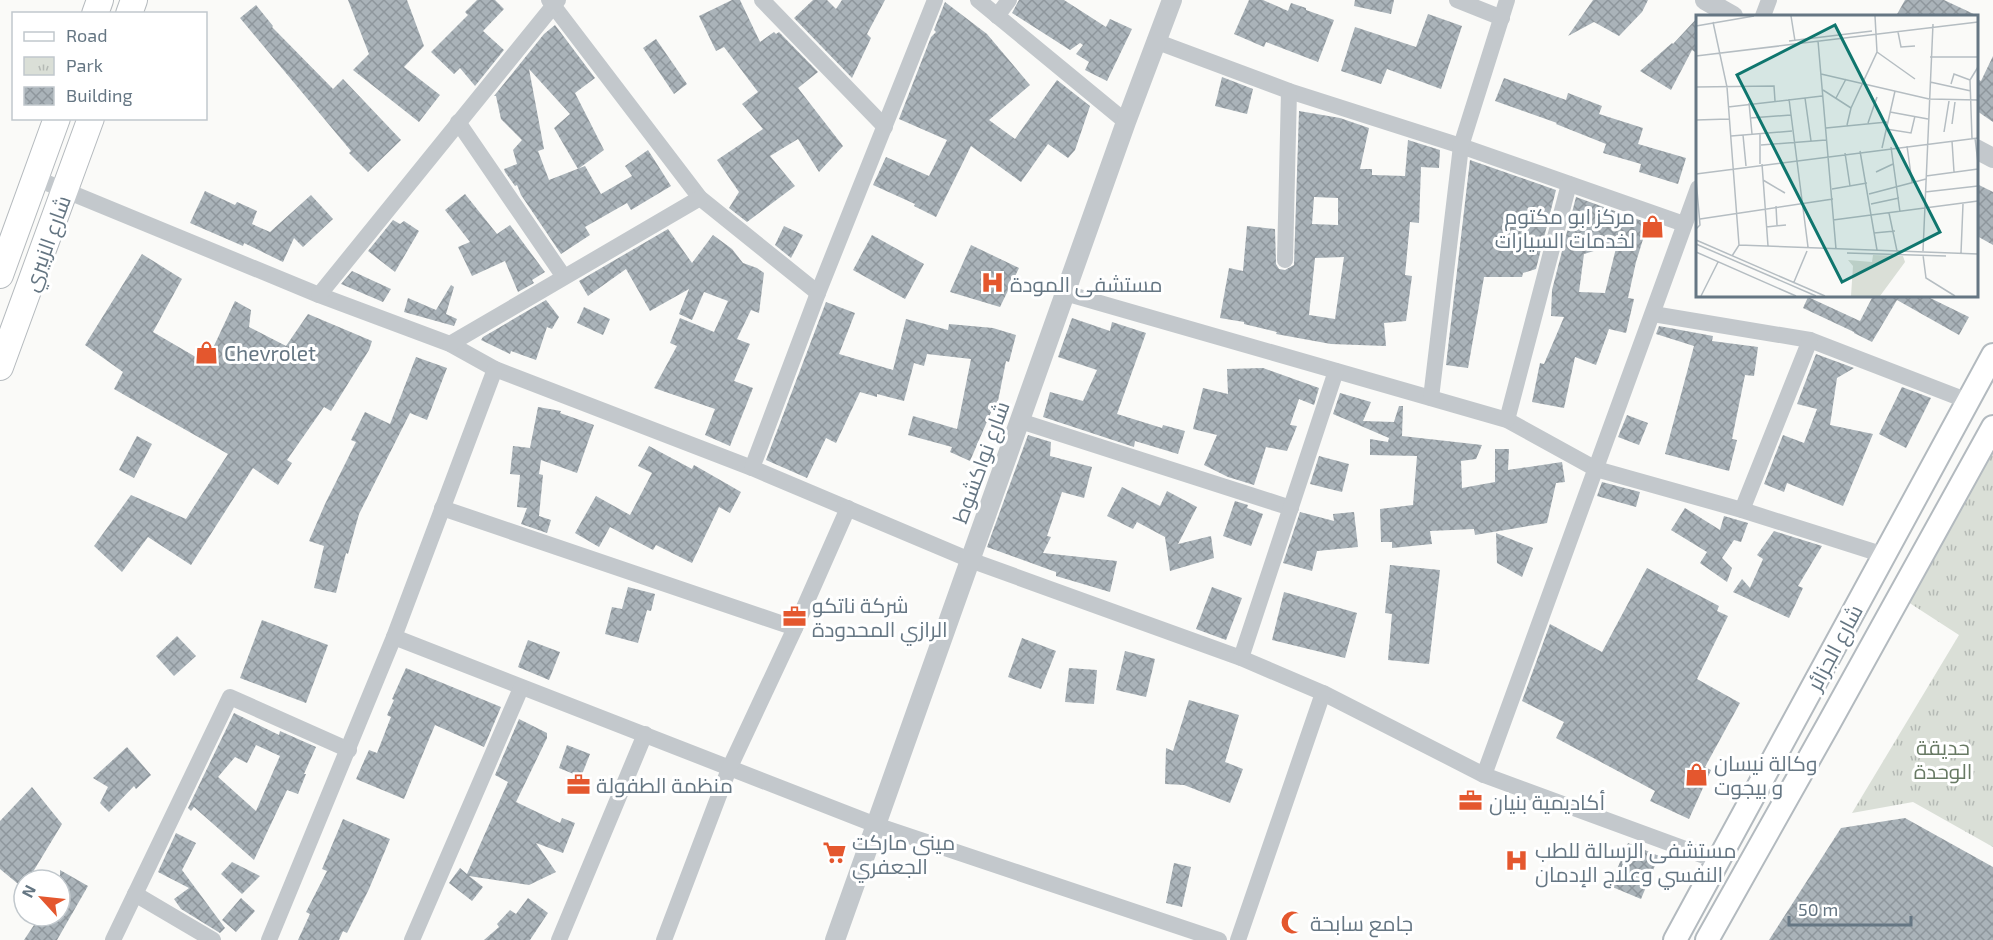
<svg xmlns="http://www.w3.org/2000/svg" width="1993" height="940" font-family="'Exo 2',Cairo,sans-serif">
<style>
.park{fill:url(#park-tufts)}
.building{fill:url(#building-cross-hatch);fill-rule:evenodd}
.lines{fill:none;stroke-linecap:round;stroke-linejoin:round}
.secondary-casing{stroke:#b3babf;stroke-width:26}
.primary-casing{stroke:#b5babe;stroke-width:28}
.minor{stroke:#c3c8cc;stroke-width:16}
.tertiary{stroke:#c3c8cc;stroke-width:20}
.secondary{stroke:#fff;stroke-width:22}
.primary{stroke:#fff;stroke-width:26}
.labels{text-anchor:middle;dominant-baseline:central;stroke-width:6;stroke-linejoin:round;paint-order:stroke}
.poi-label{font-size:21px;fill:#657683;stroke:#fff;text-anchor:start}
.street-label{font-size:21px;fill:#657683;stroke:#fff}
.park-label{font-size:21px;fill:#687a64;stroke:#fff}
.inset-road{fill:none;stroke:#b5bdc2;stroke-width:1.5}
.view{fill:#0f766e;fill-opacity:0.15;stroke:#0f766e;stroke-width:3}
.inset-edge{fill:none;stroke:#657683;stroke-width:3}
</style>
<defs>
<pattern id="park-tufts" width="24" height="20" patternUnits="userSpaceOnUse" patternTransform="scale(1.5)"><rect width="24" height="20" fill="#dadfd7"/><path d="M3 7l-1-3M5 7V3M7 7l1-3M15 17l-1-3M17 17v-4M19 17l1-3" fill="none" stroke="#b4b9b4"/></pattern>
<pattern id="building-cross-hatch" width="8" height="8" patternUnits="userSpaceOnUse" patternTransform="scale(1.5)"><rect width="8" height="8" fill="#aab3b9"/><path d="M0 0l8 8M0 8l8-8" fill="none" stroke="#8e969c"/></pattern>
</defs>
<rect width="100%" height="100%" fill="#fafaf8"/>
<path class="park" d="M1993,453V847L1913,802L1852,813L1959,635L1908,602Z"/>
<g class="building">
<path d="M348,0H407L424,46L404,67L440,95L419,122L353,70L369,54Z"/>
<path d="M477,0H495L504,9L483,31L504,50L475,86L460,68L454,74L431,52L468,15L465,12Z"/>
<path d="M732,0H740L760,42L774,32L776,34L779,32L818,72L798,88L843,146L819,172L798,139L770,156L795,186L747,222L729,208L739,192L717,160L763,129L742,104L758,92L724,47L716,51L699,16Z"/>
<path d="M813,0H827L836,9L842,0H885L867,34L871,38L852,78L794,18Z"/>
<path d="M1019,0H1064L1106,27L1110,19L1132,29L1107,81L1085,70L1089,62L1076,54L1083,45L1080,43L1070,50L1012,13Z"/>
<path d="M1249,0H1263L1288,11L1291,3L1306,8V10L1334,20L1318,62L1266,42L1264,47L1234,34Z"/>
<path d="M1355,0H1394L1391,14L1354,6Z"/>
<path d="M1593,0H1648L1642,12L1619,36L1594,22L1568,36Z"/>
<path d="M1905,0H1944L1978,16H1896Z"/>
<path d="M945,2L987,34L1030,85L989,120L1015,139L1057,80L1090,106L1075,150L1068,158L1048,144L1021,182L971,146L936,217L914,206L915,204L873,185L886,157L929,176L947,140L899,119L931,37L936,32L934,30Z"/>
<path d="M256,5L273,26L272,27L333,89L343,79L401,140L368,172L349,153L351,151L240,18Z"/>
<path d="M1428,14L1462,26L1441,89L1387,69L1381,84L1341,71L1355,27L1416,47Z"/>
<path d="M1698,17V54L1692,50L1671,90L1640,71L1672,43L1673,44Z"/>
<path d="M555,25L595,78L575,93L604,150L578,169L554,128L570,114L529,69L544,149L538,151L549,180L585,166L601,194L632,176L625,166L648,150L671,186L631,210L627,203L585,227L590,235L561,254L521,195L517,185L515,186L505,172L504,169L517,164L513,150L522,140L501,119L496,96H494L544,34Z"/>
<path d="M656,39L687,84L674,94L643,48Z"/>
<path d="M1993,56V122L1977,111V79L1981,81Z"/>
<path d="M1222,77L1253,89L1247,114L1215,106Z"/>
<path d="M1504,78L1566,100L1568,93L1602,106L1599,114L1643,128L1638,144L1686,158L1678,184L1639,172L1641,164L1603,153L1606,144L1556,124L1557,123L1495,101Z"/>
<path d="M1299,111L1340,118L1369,128L1360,169H1372V175L1405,176L1408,140L1440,150L1439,168L1421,167L1419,223L1410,222L1405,275L1412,276L1406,321L1384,323L1386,346L1331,344L1276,334L1277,332L1244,324V322L1220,318L1229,268L1243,271L1247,226L1275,229L1276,264L1279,269L1285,270L1294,265ZM1314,197L1338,198V225L1312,224ZM1344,257L1335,319L1309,315L1315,258Z"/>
<path d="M1470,160L1556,190L1536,269L1523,273L1522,277H1484L1468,368L1446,365Z"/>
<path d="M1977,184L1993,192V245L1977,236Z"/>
<path d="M205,191L235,205L237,202L257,211L252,224L270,232L311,195L333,219L303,247L294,238L283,262L244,243L243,246L190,223Z"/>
<path d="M465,194L497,234L510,225L545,272L532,280L534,283L518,292L505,261L472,276L458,247L470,242L445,210Z"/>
<path d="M1576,197L1648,223L1636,262L1628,298L1634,299L1626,333L1609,329L1596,365L1575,357L1564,408L1532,402L1540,363L1544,364L1564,317L1551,316L1552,290ZM1617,244L1605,293L1579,292L1584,254Z"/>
<path d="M393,220L400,224L404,221L419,231L395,272L368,251Z"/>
<path d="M784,226L803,235L791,258L775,245Z"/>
<path d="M668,229L692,263L713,235L732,249L743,263L757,268L764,273L759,313L751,310L737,339L750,344L734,381L753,388L730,446L705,435L715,409L654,388L677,346L670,343L680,318L714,332L728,301L704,292L692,320L679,314L689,289L650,311L626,269L588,296L579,281Z"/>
<path d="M872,235L924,264L905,299L853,270Z"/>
<path d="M971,245L1019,268L1000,307L950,292Z"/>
<path d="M142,254L182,279L153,332L206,363L235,301L251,310L249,327L286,346L308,314L372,341L369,350L331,411L324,407L287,460L292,463L278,485L253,468L191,565L148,537L122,572L94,546L131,495L186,519L228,454L114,389L123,372L85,345Z"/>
<path d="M352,271L391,289L383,302L341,284Z"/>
<path d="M451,285L454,287L446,314L457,319L454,326L404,312L408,298L436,310Z"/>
<path d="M1873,296H1926L1969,317L1959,335L1897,300L1872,342L1854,333V332L1803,308L1808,297L1860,321Z"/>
<path d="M546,300L559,317L552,329L547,327L536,360L511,351L510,354L481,340L483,337Z"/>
<path d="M826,302L855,313L839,354L893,370L906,319L948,330L949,324L993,328L1016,335L1009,362L1006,361L996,411L992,410L970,461L950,452L952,447L908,435L913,416L957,429L971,359L927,354L924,366L914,363L904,401L877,394V397L860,392L836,443L826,438L807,478L766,460Z"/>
<path d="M584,307L610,319L603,335L577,323Z"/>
<path d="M1072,318L1110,331L1112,322L1146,333L1117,414L1162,428L1163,425L1185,431L1178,454L1135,441L1134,447L1043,417L1050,392L1083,401L1097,370L1058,357Z"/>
<path d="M1659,326L1713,336L1712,341L1758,347L1754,376L1745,375L1732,439L1737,440L1729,471L1665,454L1694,346L1656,334Z"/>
<path d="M1816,354L1854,368L1837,378L1830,425L1873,434L1843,506L1787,483L1784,492L1764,484L1783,435L1804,443L1817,409L1797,404Z"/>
<path d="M416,357L447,368L427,420L410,413L359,514L348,554L346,553L336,593L314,588L324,546L309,541L325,504L356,442L351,440L365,412L390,424Z"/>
<path d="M1263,368L1319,388L1314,405L1299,399L1290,425L1297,426L1287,451L1266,447L1254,485L1228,477L1204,465L1217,435L1193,429L1203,388L1228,394L1227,369Z"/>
<path d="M1902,387L1931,398L1906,448L1879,434Z"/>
<path d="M1340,393L1371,402L1363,421L1394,422L1399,406H1403L1402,436L1482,445L1476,459L1461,461L1462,488L1495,482V449H1509L1508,470L1562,462L1565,482L1556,483L1547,523L1475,535L1474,529L1430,531L1432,544L1392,548V542H1381L1380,509L1413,505L1417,456L1370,455V439L1388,442L1389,438L1333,414Z"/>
<path d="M538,407L561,411L560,413L594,425L577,473L541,460L539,474L543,475L539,516L551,520L547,533L521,524L527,508L517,507L520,475L510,474L513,446L530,448Z"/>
<path d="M1627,415L1648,423L1639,445L1618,437Z"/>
<path d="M1028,435L1051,442L1050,456L1092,467L1084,498L1062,492L1047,536L1051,537L1043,553L1117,561L1110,592L1056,576V572L987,547Z"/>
<path d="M137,436L152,444L134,478L119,470Z"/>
<path d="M649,446L692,469L694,465L741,492L730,513L719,507L692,563L656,545L653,550L610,527L599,547L575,533L596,496L630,515L652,473L638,466Z"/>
<path d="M1319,456L1349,464L1342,492L1310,484Z"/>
<path d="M1602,482L1640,492L1636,507L1597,496Z"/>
<path d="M1122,487L1160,506L1167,491L1197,507L1178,544L1211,536L1214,558L1170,571L1165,537L1137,522L1133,529L1107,516Z"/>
<path d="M1235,501L1248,505L1247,508L1263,514L1251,546L1223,536Z"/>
<path d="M1685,508L1720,530L1724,516L1748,523L1741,542L1734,540L1722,558L1732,568L1727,582L1700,563L1707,552L1671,530Z"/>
<path d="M1300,512L1334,521L1333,514L1354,512L1358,547L1317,551L1312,571L1283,563Z"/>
<path d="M1774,531L1822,546L1798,586L1803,588L1789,618L1733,592L1742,579L1750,588L1763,559L1757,555Z"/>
<path d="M1496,533L1533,548L1522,577L1497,563Z"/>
<path d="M1390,565L1440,570L1429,664L1388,660L1392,614L1385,613Z"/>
<path d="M1647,568L1719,606L1717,611L1728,616L1697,679L1740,703L1705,767L1711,770L1689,819L1650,801L1655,791L1556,738L1564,722L1522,701L1550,624L1602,652Z"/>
<path d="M628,587L655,594L651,611L647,610L638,643L605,634L612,607L622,609Z"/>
<path d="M1212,587L1242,598L1226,640L1196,629Z"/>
<path d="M1284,592L1357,613L1345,658L1272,640Z"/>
<path d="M262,620L328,645L306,703L240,678Z"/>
<path d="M177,636L196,656L174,676L156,656Z"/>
<path d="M1022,638L1056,651L1041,689L1008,677Z"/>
<path d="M528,640L560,652L549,680L518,667Z"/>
<path d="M1125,651L1155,659L1146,697L1116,690Z"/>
<path d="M406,668L501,707L484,747L435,725L404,799L356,779L369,750L377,753L391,717L387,715L394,700L392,699Z"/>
<path d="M1069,668L1097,670L1094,704L1065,702Z"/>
<path d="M1189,700L1239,715L1225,762L1243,769L1230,803L1184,785L1165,784L1166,748L1173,751Z"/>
<path d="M234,713L279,735L280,731L316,747L304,774H306L298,794L287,790L254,860L194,807L191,811L188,808ZM256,745L280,756L256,811L218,777L235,757L247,763Z"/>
<path d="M519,719L547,733V738L516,802L560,823L562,818L575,823L563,853L536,843L556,872L529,885L469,876L483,887L472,901L449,883L460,868L467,874L508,782L495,775Z"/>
<path d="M567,745L590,754L581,777L559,768Z"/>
<path d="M127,747L151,775L136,789L134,786L109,812L100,803L108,787L93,778Z"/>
<path d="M32,787L62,824L28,880H24L23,888L0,869V821Z"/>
<path d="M1905,818L1993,867V940H1769L1841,828Z"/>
<path d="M343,819L390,839L369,889L347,933L343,931L339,940H298L310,914L306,912L327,871L322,869Z"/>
<path d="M176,833L196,843L182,870L225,928L220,933L181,909L174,899L189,888L158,872Z"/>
<path d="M1628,843L1659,856L1641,899L1610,886Z"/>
<path d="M232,862L260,876L242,894L221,874Z"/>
<path d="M1174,863L1191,867L1182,907L1166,903Z"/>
<path d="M60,870L88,886L57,940H24L40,916H60Z"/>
<path d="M241,898L255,911L236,932L222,920Z"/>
<path d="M528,898L548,913L530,940H484L499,927L497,924L510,910L516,914Z"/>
</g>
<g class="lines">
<defs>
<g id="secondary">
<path d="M1675,940L1993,355"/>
<path d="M1707,940L1828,725L1993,427"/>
</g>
<g id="primary">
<path d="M95,14L100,0"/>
<path d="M129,14L134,0"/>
<path d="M0,275L57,118"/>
<path d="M0,367L91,118"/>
</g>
</defs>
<use href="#secondary" class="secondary-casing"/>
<use href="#primary" class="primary-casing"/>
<g class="minor">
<path d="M549,0L700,198L818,293"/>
<path d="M762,0L885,127"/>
<path d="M978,0L1126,122"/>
<path d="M1457,0L1502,18"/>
<path d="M997,16L1009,0"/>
<path d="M1763,16L1769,0"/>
<path d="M1155,41L1289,91L1461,146L1684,224"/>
<path d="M458,122L564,277"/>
<path d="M35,178L319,295L450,344L495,369L752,468L970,560L1241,658L1323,693L1484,775L1718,861"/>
<path d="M1285,260L1289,91"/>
<path d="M1065,293L1507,420L1596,469L1742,510L1884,555"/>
<path d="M319,295L558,0"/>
<path d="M1653,314L1810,340L1968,401"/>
<path d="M450,344L700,198"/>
<path d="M1431,398L1461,146L1507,0"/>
<path d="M1507,420L1569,184"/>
<path d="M1020,421L1291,508"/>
<path d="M752,468L818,293L935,0"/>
<path d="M442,508L795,628"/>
<path d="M1742,510L1810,340"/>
<path d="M394,637L876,825L1219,940"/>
<path d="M1241,658L1336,371"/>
<path d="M1484,775L1698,188"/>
<path d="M135,894L213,940"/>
<path d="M113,940L230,697L349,750"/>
<path d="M269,940L394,637L495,369"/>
<path d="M412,940L521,688"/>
<path d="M559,940L645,734"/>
<path d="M664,940L729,769L795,628L848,508"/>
<path d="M1238,940L1323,693"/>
</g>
<g class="tertiary">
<path d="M1705,0L1733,16"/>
<path d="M1976,149L1993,158"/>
<path d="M835,940L1126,122L1172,0"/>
</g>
<use href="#secondary" class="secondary"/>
<use href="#primary" class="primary"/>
</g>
<defs>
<symbol id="shop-bare" viewBox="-9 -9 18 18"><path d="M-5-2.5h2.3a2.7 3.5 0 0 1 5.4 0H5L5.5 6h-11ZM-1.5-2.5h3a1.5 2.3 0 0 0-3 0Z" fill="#e4572e" stroke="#fff" stroke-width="2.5" paint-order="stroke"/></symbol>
<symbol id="hospital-bare" viewBox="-9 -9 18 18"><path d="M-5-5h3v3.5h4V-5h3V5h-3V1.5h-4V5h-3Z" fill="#e4572e" stroke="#fff" stroke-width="2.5" paint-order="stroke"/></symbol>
<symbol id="office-bare" viewBox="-9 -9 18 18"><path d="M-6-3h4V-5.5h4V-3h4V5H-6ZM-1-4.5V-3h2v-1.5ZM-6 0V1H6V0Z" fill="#e4572e" stroke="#fff" stroke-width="2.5" paint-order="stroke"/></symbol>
<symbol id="supermarket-bare" viewBox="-9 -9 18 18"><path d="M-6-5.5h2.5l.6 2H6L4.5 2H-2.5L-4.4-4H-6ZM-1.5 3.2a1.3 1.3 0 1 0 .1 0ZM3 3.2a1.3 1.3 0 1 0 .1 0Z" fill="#e4572e" stroke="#fff" stroke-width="2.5" paint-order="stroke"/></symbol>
<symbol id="mosque-bare" viewBox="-9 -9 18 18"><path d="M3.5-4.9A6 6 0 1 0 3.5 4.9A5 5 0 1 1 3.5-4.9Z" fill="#e4572e" stroke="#fff" stroke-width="2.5" paint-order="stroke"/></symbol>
</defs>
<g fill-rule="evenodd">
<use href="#shop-bare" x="1636" y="210" width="33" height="33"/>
<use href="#hospital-bare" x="976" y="266" width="33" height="33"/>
<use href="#shop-bare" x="190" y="336" width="33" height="33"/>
<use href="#office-bare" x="778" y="600" width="33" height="33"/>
<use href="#shop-bare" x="1680" y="758" width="33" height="33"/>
<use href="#office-bare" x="562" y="768" width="33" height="33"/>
<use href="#office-bare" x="1454" y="784" width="33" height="33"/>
<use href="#supermarket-bare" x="818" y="836" width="33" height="33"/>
<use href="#hospital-bare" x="1500" y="844" width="33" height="33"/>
<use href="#mosque-bare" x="1276" y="906" width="33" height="33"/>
</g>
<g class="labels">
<g class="poi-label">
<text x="1635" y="215" text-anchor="end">مركز ابو مكتوم<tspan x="1635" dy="24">لخدمات السيارات</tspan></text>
<text x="1010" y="283">مستشفى المودة</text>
<text x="224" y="352">Chevrolet</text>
<text x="812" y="604">شركة ناتكو<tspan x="812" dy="24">الرازي المحدودة</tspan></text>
<text x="1714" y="762">وكالة نيسان<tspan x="1714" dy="24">و بيجوت</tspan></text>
<text x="596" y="784">منظمة الطفولة</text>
<text x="1489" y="801">أكاديمية بنيان</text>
<text x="852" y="841">ميني ماركت<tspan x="852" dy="24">الجعفري</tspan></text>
<text x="1535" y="849">مستشفى الرسالة للطب<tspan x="1535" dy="24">النفسي وعلاج الإدمان</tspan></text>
<text x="1310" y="922">جامع سابحة</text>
</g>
<g class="street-label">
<text transform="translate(46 243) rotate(-70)">شارع الزبيري</text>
<text transform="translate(980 462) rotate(-70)">شارع نواكشوط</text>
<text transform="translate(1834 647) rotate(-62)">شارع الجزائر</text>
</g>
<g class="park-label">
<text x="1943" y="746">حديقة<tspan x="1943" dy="24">الوحدة</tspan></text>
</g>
</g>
<g transform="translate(1696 15)">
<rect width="282" height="282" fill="#fafaf8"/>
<path d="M177,240L207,241L209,247L184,281H155L157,251L152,245L176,247Z" fill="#dadfd7"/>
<path class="inset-road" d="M95,1L99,26M17,7L31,72L43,230M0,11L58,1M202,17L205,32L219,31M93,26L176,16M122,26L140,234M181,37L219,64M0,41L282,7M234,42H282M125,59L233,84L282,85M234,67L275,76M255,69L258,59L274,65M0,72L78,71L79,86M127,75L155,93M109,83L115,126M140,83L150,64M93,84L112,232M53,88L56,119M32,92L126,81M194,97L232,104M54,103L95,100M0,105L33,104M172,108L181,82M256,109L259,87M151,110L155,93L181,37L179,1M130,113L191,107M190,114L215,118L219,101M248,117L253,86M47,120L50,151M35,121L96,116M279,123L282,148M276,124L274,65L282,52M256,126L258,157M65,130L130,125M211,131L216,167M195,132L204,197M186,133L199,76M164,136L181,235M149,138L154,171M64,149V118M66,149L72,231M180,157L197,149M0,159L282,123M230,161L282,154M0,164L4,210L0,214M67,165L89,178M136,174L171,168M229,177L282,171M173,179L230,164M175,189L203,183M80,191L81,210M193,198L201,236M4,204L137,184M137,205L282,186M70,212L90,210M178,218L199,216M0,225L129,281M0,229L120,281M227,236L237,9M0,237L100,281M151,238L250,241M265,238L267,189M227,240L230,263L259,281M36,241L43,230L282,239M98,267L111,236M5,281L22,247"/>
<path class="view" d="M139,10L244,217L146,267L41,60Z"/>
<rect width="282" height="282" class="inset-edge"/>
</g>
<rect x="12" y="12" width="195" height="108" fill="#ffffff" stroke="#c1c8cd" stroke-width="1.5"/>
<rect x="24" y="32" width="30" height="9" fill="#ffffff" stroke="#c1c8cd" stroke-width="1.5"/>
<text x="66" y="42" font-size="18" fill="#657683">Road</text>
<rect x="24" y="57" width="30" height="18" fill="url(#park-tufts)" stroke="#c1c8cd" stroke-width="1.5"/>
<text x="66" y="72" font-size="18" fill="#657683">Park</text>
<rect x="24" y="87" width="30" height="18" fill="url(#building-cross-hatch)" stroke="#c1c8cd" stroke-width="1.5"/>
<text x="66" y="102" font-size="18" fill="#657683">Building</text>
<g transform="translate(42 898) rotate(297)"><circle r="28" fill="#ffffff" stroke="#c1c8cd" stroke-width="1.5"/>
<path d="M0-4.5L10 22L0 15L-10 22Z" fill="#e4572e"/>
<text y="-9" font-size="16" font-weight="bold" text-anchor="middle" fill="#657683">N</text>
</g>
<path d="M1789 916v9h122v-9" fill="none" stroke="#657683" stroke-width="3"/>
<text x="1798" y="916" font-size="18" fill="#657683" stroke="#ffffff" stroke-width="4.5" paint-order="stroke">50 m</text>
</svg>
